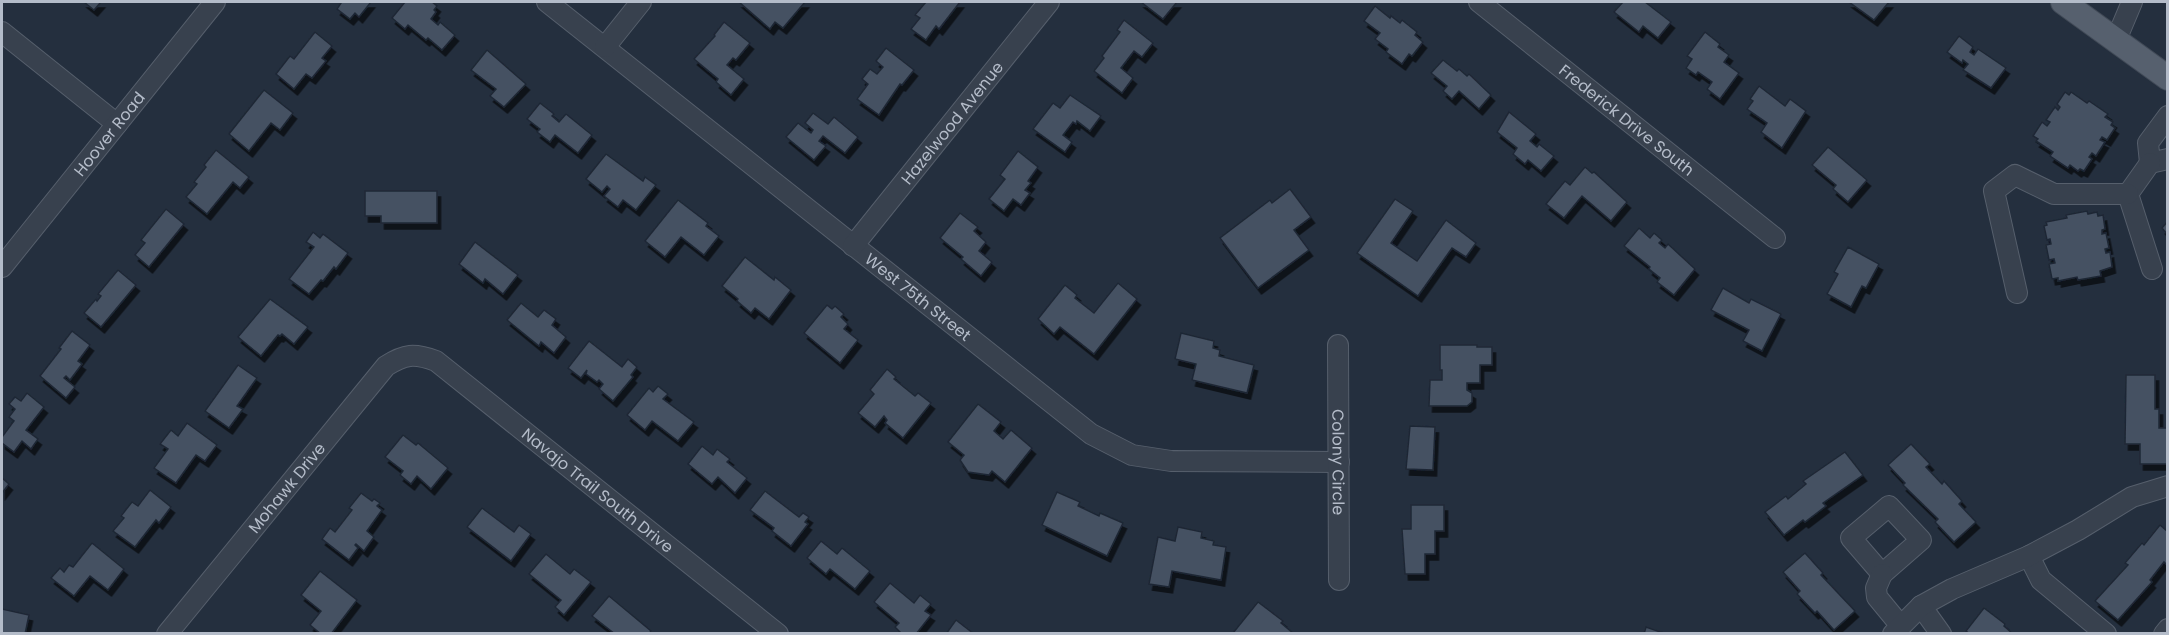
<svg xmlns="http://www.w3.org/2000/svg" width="2169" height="635" font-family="Poppins,sans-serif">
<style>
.building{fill:#455162;stroke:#1f2835;stroke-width:1.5;filter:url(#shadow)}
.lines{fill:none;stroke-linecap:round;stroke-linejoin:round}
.minor-casing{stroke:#565f6c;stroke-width:22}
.major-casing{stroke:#414a57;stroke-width:26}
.minor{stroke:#38414e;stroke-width:20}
.major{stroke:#56606e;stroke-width:24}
.labels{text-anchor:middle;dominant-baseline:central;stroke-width:4.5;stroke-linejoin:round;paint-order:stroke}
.street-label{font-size:16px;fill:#b4bcc9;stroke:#1d2633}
</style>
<defs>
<filter id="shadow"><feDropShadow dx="3.5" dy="6" stdDeviation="0" flood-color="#0009"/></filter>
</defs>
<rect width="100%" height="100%" fill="#242f3e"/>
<g class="building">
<path d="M84,2H101L94,10Z"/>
<path d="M340,2H371L359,17L355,13L350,19L337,9L341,3Z"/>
<path d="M405,2H432L437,6L434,10L436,12L431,19L438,25L440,22L455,35L442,50L428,38L426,40L408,25L405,29L392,18Z"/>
<path d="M739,2H805L783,28L775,22L770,29Z"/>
<path d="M926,2H960L939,29L936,26L926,40L911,29L920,18L915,15Z"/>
<path d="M1141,2H1177L1163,19Z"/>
<path d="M1623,2H1645L1671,22L1658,38L1643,26L1639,32L1614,12Z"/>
<path d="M1849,2H1889L1874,20Z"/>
<path d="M1375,6L1390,18L1391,16L1400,23L1402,20L1417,32L1415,35L1423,42L1412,56L1409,54L1402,64L1386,52L1388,49L1375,39L1380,33L1364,21Z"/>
<path d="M1124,20L1153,43L1142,57L1134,51L1121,68L1133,78L1122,93L1094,71L1104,58L1102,56L1120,32L1117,30Z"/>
<path d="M724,22L750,43L736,60L733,58L727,65L744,79L731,95L716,82L718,79L694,59L715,36L714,35Z"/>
<path d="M315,32L332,46L322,58L326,61L312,78L306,74L294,89L276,74L290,56L294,59Z"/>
<path d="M1705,32L1720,44L1718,47L1729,55L1724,62L1739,73L1720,99L1707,89L1712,82L1698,72L1696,75L1686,68L1692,59L1687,56Z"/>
<path d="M1959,36L1973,47L1970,52L1974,55L1978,49L2006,68L1991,88L1963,70L1968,64L1963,60L1962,63L1947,52Z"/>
<path d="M886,48L914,70L902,85L900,84L879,115L857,99L868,84L862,79L870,69L877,74L883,67L876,61Z"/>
<path d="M487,50L526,84L504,107L490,96L496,89L471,70Z"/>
<path d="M1443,60L1457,71L1459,69L1467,76L1469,74L1491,95L1479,109L1459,91L1452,99L1443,91L1447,86L1431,73Z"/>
<path d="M1759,86L1785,106L1790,99L1806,111L1782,148L1761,132L1767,123L1747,109L1753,101L1750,99Z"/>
<path d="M264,90L293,113L280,130L271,123L249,151L229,134Z"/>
<path d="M2065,92L2069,95L2071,92L2087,103L2089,101L2108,114L2105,117L2113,122L2111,125L2115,128L2107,140L2102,137L2100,140L2105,142L2096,156L2092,153L2089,157L2092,159L2084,171L2080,169L2078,171L2070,165L2068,168L2050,156L2053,152L2036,141L2038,139L2033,136L2042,122L2047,126L2050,122L2046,120L2055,107L2058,110L2060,107L2057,104Z"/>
<path d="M1070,95L1101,116L1090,131L1077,121L1076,124L1073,122L1063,135L1072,142L1065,152L1033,129L1053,103L1060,108Z"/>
<path d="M540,103L554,114L552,116L559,122L566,114L592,135L578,153L555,135L550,142L537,132L540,129L527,119Z"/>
<path d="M1509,112L1536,134L1530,141L1537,147L1539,144L1554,156L1541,171L1528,160L1525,164L1513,154L1517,148L1497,132Z"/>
<path d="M813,113L828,124L834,117L858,137L845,153L823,136L819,141L826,146L814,160L786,137L798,123L811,133L813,130L805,123Z"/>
<path d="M1828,147L1867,180L1848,202L1833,189L1836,185L1812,165Z"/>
<path d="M216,150L249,177L240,188L233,182L207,214L186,197L197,184L194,182L206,167L204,165Z"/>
<path d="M1018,151L1038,167L1028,181L1031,183L1025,190L1030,193L1021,205L1013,199L1004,211L989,199L1005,179L1000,175Z"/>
<path d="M606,154L643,181L645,177L656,185L636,210L623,200L618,207L604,196L610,189L607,186L602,192L586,179Z"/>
<path d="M1585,167L1592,173L1594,172L1627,202L1611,221L1582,196L1564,218L1546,204L1565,181L1570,185Z"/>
<path d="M1290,189L1311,217L1294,230L1309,250L1258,288L1220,238L1270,200L1272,203Z"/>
<path d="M365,191H437V223H381V216H365Z"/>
<path d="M1395,199L1413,211L1391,243L1417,261L1446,220L1476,243L1466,257L1452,248L1418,296L1357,253Z"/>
<path d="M678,200L708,223L706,226L719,236L704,255L681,237L665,257L645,241Z"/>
<path d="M166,209L184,224L149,267L135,255L145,243L141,240Z"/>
<path d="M2087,211L2088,214L2097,212L2098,216L2103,215L2105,229L2102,230V234L2106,233L2109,248L2105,249L2106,253L2110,252L2112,267L2100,271L2101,276L2078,280L2077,277L2058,281V278L2052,279L2049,264L2055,263L2054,259L2049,260L2046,245L2051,244L2050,239L2047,240L2044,226L2047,225L2046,222L2067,218L2066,215Z"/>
<path d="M960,213L978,227L974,231L986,242L979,251L992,262L981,276L961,259L963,257L940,238Z"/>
<path d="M2168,221V235L2162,228Z"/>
<path d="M1639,228L1650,238L1654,233L1662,240L1659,243L1665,248L1668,244L1695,269L1674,295L1657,282L1660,278L1649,269L1650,267L1624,246Z"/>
<path d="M313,232L320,238L323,234L348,253L336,269L334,267L323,281L321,280L309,294L289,279L314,247L306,242Z"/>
<path d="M475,242L518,275L503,294L485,279L483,283L459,264Z"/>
<path d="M1848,247L1879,264L1866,288L1862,286L1851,307L1827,294L1838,274L1834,272Z"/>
<path d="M745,257L774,280L775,277L791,290L769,319L755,308L751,313L737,301L738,299L722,286Z"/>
<path d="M118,270L136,285L101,327L84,313L96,299L97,301L101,296L98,294Z"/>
<path d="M1118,283L1137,299L1094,354L1060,327L1054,334L1038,319L1065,285L1077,295L1075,298L1094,313Z"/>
<path d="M1723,288L1749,303L1751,299L1781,314L1762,351L1743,341L1749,330L1711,310Z"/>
<path d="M270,299L308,327L294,344L282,334L280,336L278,335L261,356L238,337Z"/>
<path d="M521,303L538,317L544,310L556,319L552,325L566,337L554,353L541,342L539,346L507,320Z"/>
<path d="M827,305L832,309L835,306L844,314L841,317L848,324L844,329L858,340L840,363L804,333Z"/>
<path d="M72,331L90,345L78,361L82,364L70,380L66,376L64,378L75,387L66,398L40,376L61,349L59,348Z"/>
<path d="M1181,333L1214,341L1213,348L1220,350L1219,356L1254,365L1247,393L1192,380L1196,364L1175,359Z"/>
<path d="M589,341L622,367L628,359L637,367L631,375L633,377L613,401L599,389L603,384L599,380L597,382L586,374L587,370L581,378L568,368Z"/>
<path d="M1440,345H1477V347H1492V365H1480V383H1467V390L1472,393V402L1467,406H1429L1430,380H1442V370H1440Z"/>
<path d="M238,365L257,378L237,406L243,409L229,428L205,411Z"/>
<path d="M887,369L896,377L894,379L915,396L918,393L931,403L903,438L885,423L887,420L884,416L875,427L858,413L874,394L870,390Z"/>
<path d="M2126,375H2155V409H2159V428H2168V464H2140V444H2125Z"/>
<path d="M658,386L668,394L663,399L694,422L678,441L652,421L645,430L627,415L649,388L653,392Z"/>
<path d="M27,393L44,407L26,430L38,439L31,449L22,441L14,452L2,443V437L14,421L9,417L15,409L9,404L15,397L21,401Z"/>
<path d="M978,404L1001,422L994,431L1003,439L1011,430L1032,448L1005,482L992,471L989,475L968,472L960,460L964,455L948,442Z"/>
<path d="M187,423L217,445L205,461L196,455L176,483L154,468L168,449L160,444L171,430L178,436Z"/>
<path d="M1410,426L1435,427L1433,470L1406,469Z"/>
<path d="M403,435L416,445L418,443L448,468L431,489L417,476L411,484L400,475L403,471L385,457Z"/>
<path d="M1911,444L1930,464L1926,467L1942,484L1944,481L1962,501L1959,504L1976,522L1954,542L1935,522L1938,519L1903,485L1905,483L1888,465Z"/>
<path d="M702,446L713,455L717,449L730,459L727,462L747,478L735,493L718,477L712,484L688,464Z"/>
<path d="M1845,452L1863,475L1823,503L1826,506L1805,522L1803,520L1784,535L1765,512L1786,496L1788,499L1806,484L1803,481Z"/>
<path d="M2,478L9,484L2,493Z"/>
<path d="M150,490L171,507L159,523L156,520L135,547L113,531L124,518L121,516L132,502L138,506Z"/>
<path d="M765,491L799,517L803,513L809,517L805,522L808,524L791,546L772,531L774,528L750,510Z"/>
<path d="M1057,492L1080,502L1078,506L1099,516L1100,513L1123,523L1107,556L1042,525Z"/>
<path d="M361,493L372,501L374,499L380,503L377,506L382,510L367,531L374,537L364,551L356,544L355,545L358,548L349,560L322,539L330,528L335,532L352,510L349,508Z"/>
<path d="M1411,505H1444V531H1435V554H1425V574H1405L1402,529H1411Z"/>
<path d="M482,508L514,532L519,525L531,534L511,561L467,527Z"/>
<path d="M2160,525L2168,532V562L2166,564L2164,562L2150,580L2152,582L2118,620L2095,601L2128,565L2125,563L2142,543L2144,545Z"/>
<path d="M1178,527L1202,532L1201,538L1214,541L1213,545L1226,547L1221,580L1172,571L1169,587L1149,584L1158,537L1175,541Z"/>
<path d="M821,541L837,554L842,548L870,571L855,589L830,569L826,574L807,558Z"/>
<path d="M92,543L124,569L108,590L90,576L74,596L51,578L60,568L64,572L69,565L73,567Z"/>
<path d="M1805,553L1823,573L1821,575L1855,611L1834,630L1817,611L1815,613L1797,594L1800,591L1783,572Z"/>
<path d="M546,554L570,574L574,569L591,582L564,615L555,607L561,600L529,574Z"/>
<path d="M320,571L357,600L331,634H321L310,625L321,611L301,595Z"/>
<path d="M890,583L914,603L920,595L931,604L925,611L931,615L916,634H902L895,627L899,623L874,602Z"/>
<path d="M609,596L651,631L649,634H615L592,616Z"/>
<path d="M1258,602L1283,621L1281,623L1294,634L1233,633Z"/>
<path d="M1984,608L2005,624L2004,626L2013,634H1970L1966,631Z"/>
<path d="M2,609L29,615L25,634H2Z"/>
<path d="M956,620L974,634H946Z"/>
<path d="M1646,627L1666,634H1644Z"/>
</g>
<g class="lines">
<defs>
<g id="minor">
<path id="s1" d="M547,2L1091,434L1132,455L1171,461L1339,462"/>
<path id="s2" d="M1479,2L1775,238"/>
<path d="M2,32L117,124"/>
<path d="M2116,40L2132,2"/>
<path d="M605,47L641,2"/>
<path d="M2168,116L2148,143L2150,163L2168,159"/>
<path d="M2150,163L2128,194L2152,269"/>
<path id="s3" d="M853,246L1049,2"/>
<path id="s4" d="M2,267L215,2"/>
<path d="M2017,293L1994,191L2015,175L2054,194H2128"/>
<path id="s5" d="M1338,345L1339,580"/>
<path d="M1889,506L1921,540L1882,574L1851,538Z"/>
<path d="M2029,556L2041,580L2106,634"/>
<path d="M1882,574L1876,588L1877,597L1900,625"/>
<path d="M1921,606L1941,634"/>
<path id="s6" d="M167,634L386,366C405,354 414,353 436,361L778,634"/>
<path d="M1893,634L1921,606L1952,589L2029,556L2078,530L2132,497L2168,486"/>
<path d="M2164,634L2168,629"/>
</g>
<path id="major" d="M2063,2L2168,78"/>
</defs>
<use href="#minor" class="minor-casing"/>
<use href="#major" class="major-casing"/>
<use href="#minor" class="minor"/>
<use href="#major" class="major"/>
</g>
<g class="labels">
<g class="street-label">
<text stroke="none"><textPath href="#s2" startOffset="189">Frederick Drive South</textPath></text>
<text stroke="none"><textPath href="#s3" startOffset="158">Hazelwood Avenue</textPath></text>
<text stroke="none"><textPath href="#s4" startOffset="171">Hoover Road</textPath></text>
<text stroke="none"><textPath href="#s1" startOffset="474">West 75th Street</textPath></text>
<text stroke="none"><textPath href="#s5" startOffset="117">Colony Circle</textPath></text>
<text stroke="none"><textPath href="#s6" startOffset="189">Mohawk Drive</textPath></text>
<text stroke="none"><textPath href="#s6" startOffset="606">Navajo Trail South Drive</textPath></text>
</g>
</g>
<rect width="2169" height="635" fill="none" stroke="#b4bcc9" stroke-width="6"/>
</svg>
